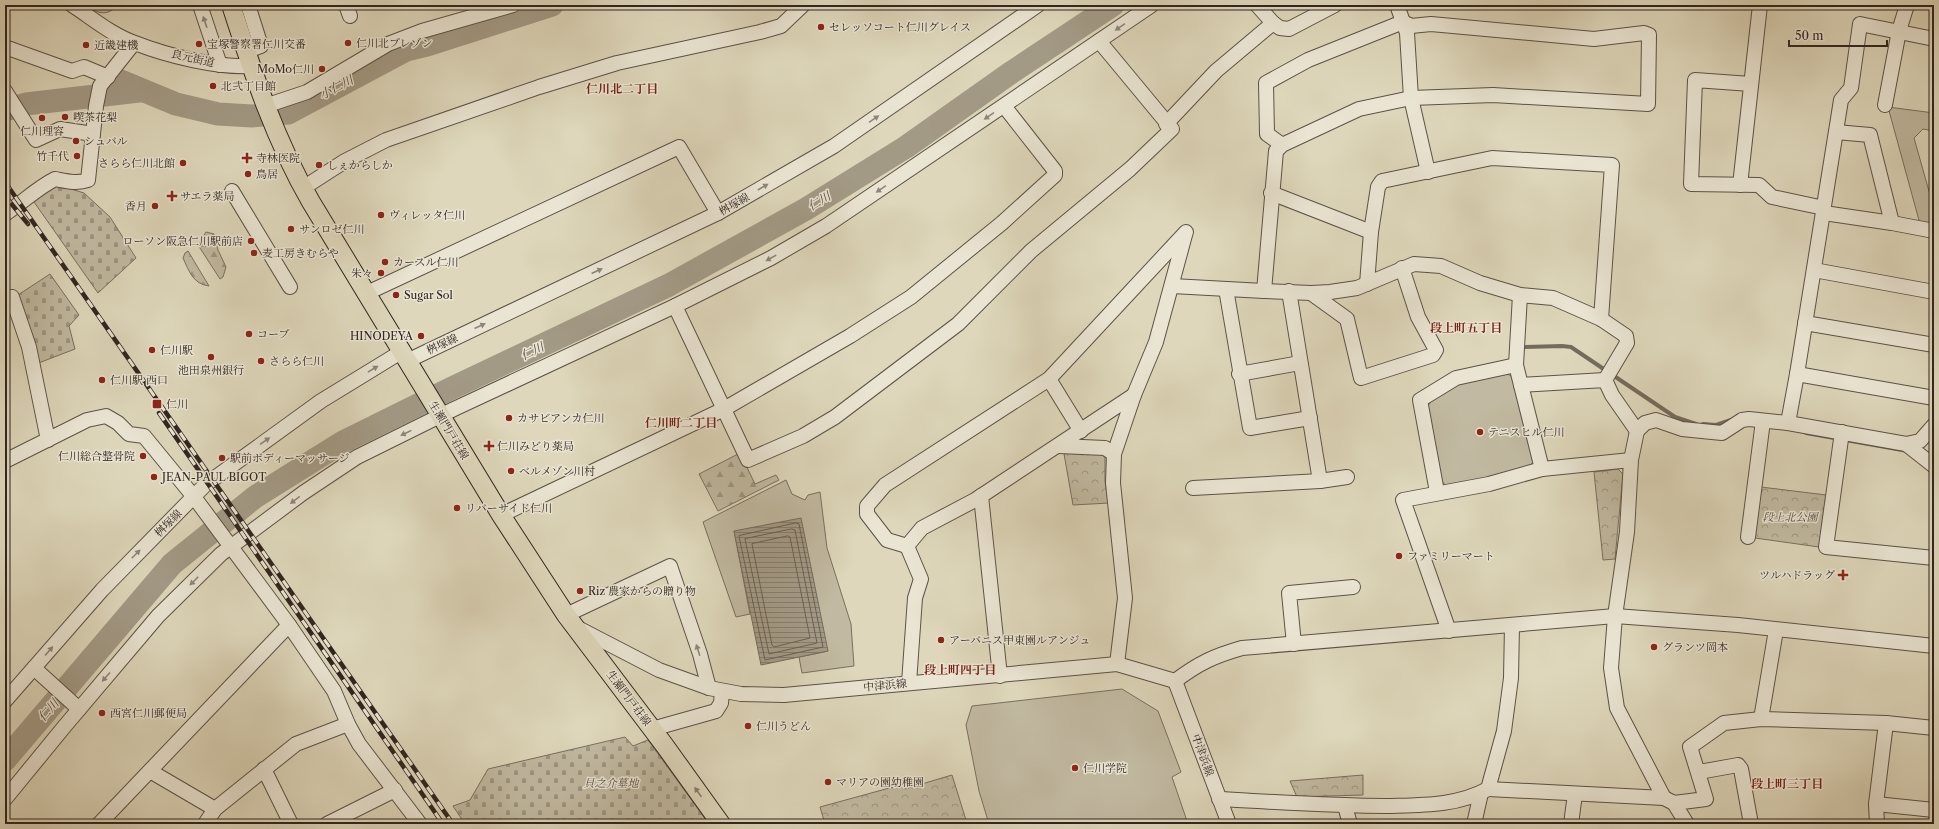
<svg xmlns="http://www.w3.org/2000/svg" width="1939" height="829" font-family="'Libre Caslon Text','Noto Serif JP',serif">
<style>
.green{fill:#c1b9a1;stroke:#796f60}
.forest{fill:url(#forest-firs);stroke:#796f60}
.cemetery{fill:url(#cemetery-stones);stroke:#796f60}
.park{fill:url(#park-crowns);stroke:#796f60}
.water{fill:url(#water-rules);stroke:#756b5d}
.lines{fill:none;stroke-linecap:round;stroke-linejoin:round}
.shore{stroke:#6a6053;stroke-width:1}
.stream{stroke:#756b5d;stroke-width:4}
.river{stroke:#a39a86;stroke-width:23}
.minor-casing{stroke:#5c5247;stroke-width:16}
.major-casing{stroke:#312520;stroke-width:20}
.minor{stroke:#eae5d3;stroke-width:14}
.major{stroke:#ded7bb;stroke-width:18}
.rail-casing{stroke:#312520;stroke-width:4.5}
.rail{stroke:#eae5d3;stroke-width:3;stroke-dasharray:9;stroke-linecap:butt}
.oneway{fill:#8e857a}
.oneway2{fill:#887e6e}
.poi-dot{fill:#8f2418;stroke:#eae5d3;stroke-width:1.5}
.labels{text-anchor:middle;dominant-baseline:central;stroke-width:3;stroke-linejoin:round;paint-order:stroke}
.poi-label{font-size:11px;fill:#312520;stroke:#eae5d3;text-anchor:start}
.street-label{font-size:11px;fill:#312520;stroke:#eae5d3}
.park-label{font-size:11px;font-style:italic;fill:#554a40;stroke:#eae5d3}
.water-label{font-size:12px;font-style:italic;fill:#53483f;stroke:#eae5d3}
.neighbourhood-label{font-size:12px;font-weight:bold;fill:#7a1f14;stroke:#eae5d3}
</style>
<defs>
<pattern id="forest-firs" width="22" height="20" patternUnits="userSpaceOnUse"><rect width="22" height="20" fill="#c1b9a1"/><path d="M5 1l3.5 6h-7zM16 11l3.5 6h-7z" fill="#9d9683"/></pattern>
<pattern id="cemetery-stones" width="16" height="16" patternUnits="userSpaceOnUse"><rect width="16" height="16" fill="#c1b9a1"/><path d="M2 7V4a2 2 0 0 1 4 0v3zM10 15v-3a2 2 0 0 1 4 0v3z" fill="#9d9683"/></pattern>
<pattern id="park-crowns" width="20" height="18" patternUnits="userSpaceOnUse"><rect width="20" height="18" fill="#c1b9a1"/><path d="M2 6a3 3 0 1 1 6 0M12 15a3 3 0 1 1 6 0" fill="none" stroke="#9d9683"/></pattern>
<pattern id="water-rules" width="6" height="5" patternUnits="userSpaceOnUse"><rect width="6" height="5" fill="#a39a86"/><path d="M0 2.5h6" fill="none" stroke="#857d6d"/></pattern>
</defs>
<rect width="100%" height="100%" fill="#ded7bb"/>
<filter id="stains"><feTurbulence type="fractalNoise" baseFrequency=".005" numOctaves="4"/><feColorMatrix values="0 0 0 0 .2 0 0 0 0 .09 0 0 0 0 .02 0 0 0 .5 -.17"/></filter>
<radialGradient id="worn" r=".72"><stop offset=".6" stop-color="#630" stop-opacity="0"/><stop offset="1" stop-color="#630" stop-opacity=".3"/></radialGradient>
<g class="green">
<path d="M85,5H115V8C104,17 96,12 85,5Z"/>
<path d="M1888,107L1934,113V131L1923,129L1914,138L1934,209V227L1920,224Z"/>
<path d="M1506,373L1514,378L1535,459L1530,466L1491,478L1446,486L1440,479L1428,406C1440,384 1484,378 1506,373Z"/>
<path d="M786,480L792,494L805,500L808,495L820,492L827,548L851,624L854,666L802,673L799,657L828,651L734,531L750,614L736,617L703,522Z"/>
<path d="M1122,689L1158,711L1181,772L1172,777L1188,824H989L979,791L966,725L972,706Z"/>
</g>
<g class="forest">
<path d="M206,232L214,234L218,250L226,267L223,277L220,279L198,245Z"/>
<path d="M188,251L209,286C193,284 189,271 183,258L185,253Z"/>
<path d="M740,453L755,484L776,475L779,480L718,511L699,474Z"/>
</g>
<g class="cemetery">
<path d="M50,185L68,188L84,193L110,217L136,258L98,293L34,202L35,198Z"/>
<path d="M50,274L79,315L69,326L75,349L36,364L18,295Z"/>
<path d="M625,737L633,746L648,740L709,824H465L453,806L470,800L488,769Z"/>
</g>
<g class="park">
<path d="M1092,450L1105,455V482L1109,503L1073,505L1064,454Z"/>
<path d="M1618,469L1623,474L1615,559L1603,560L1594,472Z"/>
<path d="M1761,487L1826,495L1819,547L1755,538Z"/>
<path d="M952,775L966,820L952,824H825L820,807L904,784L905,789Z"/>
<path d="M1363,775V795L1297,797L1290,781Z"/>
</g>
<path class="water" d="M801,518L828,651L761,665L734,531Z"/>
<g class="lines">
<g class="shore">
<path d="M796,523L799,524L823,647L765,660L739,536Z"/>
<path d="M792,529L795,530L817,643L769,654L745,539Z"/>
<path d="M788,536L790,537L810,638L774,647L772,645L752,544Z"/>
</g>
<g class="stream">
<path d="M1525,347L1562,346L1571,347L1675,417L1696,424"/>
<path d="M1703,424L1716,425L1731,420"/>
<path d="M1806,433L1908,451"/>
</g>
<g class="river">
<path d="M118,80L176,104L218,114L252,116L288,113L406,50L427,45L552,5"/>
<path d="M5,110L26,104L139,91"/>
<path d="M5,760L172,564L255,497L343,442L452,388L669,285L806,209L906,147L1012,72L1113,5"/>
</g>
<defs>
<g id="minor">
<path d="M72,5C92,18 112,35 135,43C168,56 217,68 252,66"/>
<path d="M200,5L220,65"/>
<path d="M346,5L350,16"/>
<path d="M1257,5L1273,23"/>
<path d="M1397,5L1407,33L1411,98L1428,172"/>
<path d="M5,47L72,71L84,67L108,77"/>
<path d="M247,51L261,46L248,5"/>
<path d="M1751,84L1695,80L1691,184L1759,185L1772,197L1824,208"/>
<path d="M5,91L36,140L60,129L93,134"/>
<path d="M1885,105L1899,31L1907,5"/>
<path d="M265,106L307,92L388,44L422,31L513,5"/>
<path d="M1166,124L1216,71L1273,23L1280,28L1289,29L1335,5"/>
<path d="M1836,132L1870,135L1892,223"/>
<path d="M1740,185L1760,5"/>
<path d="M303,188L345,161L386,140L539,87L617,63L760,32L781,26L803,5"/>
<path d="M232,191L290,287"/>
<path d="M1271,193L1371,232"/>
<path d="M1824,213L1892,223L1934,231"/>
<path d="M5,214C22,203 37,188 55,179C66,181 77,184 88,180L96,106L100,86L134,43"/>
<path d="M1814,270L1934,292"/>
<path d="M1367,284L1371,232L1378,187L1382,181L1492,158L1612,165L1601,319"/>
<path d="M1172,286L1264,291L1311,293L1330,292L1357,288L1414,264L1441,266L1480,283L1520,295L1553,298L1601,319L1626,336L1627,343L1605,380"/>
<path d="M1226,289L1250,428L1310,418"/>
<path d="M1264,291L1276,151L1282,145L1359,109L1411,98L1493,95L1648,104L1649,35L1644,33L1594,39L1431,24L1411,26L1403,22L1308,60L1266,83L1267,134L1282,145"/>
<path d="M1289,291L1320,481"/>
<path d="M367,293L679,147L718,213"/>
<path d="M1311,293L1347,319L1361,378L1433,355L1436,350L1418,317L1402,268"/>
<path d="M1520,295L1516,365L1542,469"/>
<path d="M5,298L12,297L29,347L48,440"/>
<path d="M675,306L748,460L803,436L835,417L958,324L1031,251L1130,169L1172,129L1099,41"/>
<path d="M1805,323L1934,345"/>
<path d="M407,361L718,213L834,146L1038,5"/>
<path d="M1239,374L1300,363"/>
<path d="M1797,374L1934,398"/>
<path d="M1049,379L1081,431"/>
<path d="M1521,385L1605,380L1612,395L1637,431"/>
<path d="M1788,423L1797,374L1841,100L1851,88L1860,24L1934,39"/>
<path d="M1842,432L1826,547L1934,558"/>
<path d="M1906,444L1934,466"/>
<path d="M1059,446L1105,448L1114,454"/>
<path d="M5,461L87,420L106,416L118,423L129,434L144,436L194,497L289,625L334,691L348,724L359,744L420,824"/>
<path d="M1193,488L1320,481L1347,477"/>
<path d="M1437,492L1420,400L1456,378L1516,365"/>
<path d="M981,496L1000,676"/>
<path d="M501,515L724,409L850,336L911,297L1002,223L1055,175V171L1004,106"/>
<path d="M1748,537L1763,421"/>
<path d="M907,546L887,540L867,514V506L885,485L1049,379L1186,232"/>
<path d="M907,546L922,528L975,500L1134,395"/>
<path d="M907,546L921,579L915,598L909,683"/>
<path d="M566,615L670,566L700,654L709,688"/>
<path d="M576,627L659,670L709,688L741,694L784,695L1117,664L1175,681"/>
<path d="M1449,631L1403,500L1489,484L1542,469L1631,460"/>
<path d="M1294,644L1289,593L1353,587"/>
<path d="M1117,664L1125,598L1113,483L1114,454L1134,395L1156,342L1185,235"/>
<path d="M34,668L79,709"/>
<path d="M1175,681C1199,663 1214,656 1242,648L1615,616L1738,625L1934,646"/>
<path d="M1175,681L1229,824"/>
<path d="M5,701L102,590L205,485L321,401L401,352"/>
<path d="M1761,719L1776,630"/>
<path d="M652,729L716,711L721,703L722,692"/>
<path d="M264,769L291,824"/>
<path d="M150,771L215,809"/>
<path d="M1699,772L1738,765L1741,769L1751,824"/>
<path d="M1488,789L1664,798L1674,803L1706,799L1690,747L1724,723L1761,719L1886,723L1934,728"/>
<path d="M1664,798L1617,708L1611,668L1615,616L1627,532L1631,460L1637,431L1645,423L1656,420L1682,429L1722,433L1742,420L1749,419L1788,423L1906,444L1920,441L1934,425"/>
<path d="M5,799L64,727L158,616L221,554L303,493L357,457L454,409L675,306L771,258L826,226L1152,5"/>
<path d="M1219,799C1275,802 1331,806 1387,806C1422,805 1457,806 1488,789L1504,731L1511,678L1512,625"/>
<path d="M1674,803L1687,824"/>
<path d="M1876,804L1934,810"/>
<path d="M1345,806L1350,824"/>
<path d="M99,824L289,625"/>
<path d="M205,824L215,809L296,744L348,724"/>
<path d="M327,824L395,790"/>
<path d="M1474,824L1481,793"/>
<path d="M1571,824L1575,794"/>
<path d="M1877,824L1876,804L1886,723"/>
</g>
<path id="major" d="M231,5C253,73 275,140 311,202L501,515L566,615L665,746L721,824"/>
</defs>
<use href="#minor" class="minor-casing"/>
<use href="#major" class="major-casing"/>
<use href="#minor" class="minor"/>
<use href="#major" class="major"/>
<defs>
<g id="rail">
<path d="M5,182L453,824"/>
<path d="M5,196L28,224"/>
<path d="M159,413L443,824"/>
</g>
</defs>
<use href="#rail" class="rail-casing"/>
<use href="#rail" class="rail"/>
</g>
<defs><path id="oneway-solid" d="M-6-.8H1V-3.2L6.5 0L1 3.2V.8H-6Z"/></defs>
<g class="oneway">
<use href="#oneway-solid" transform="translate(205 22) rotate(-109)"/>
<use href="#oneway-solid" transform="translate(1120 27) rotate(145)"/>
<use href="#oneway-solid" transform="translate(989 116) rotate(146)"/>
<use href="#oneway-solid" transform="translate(874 119) rotate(-34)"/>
<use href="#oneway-solid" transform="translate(763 187) rotate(-30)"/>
<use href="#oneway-solid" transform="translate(881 189) rotate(146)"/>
<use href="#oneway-solid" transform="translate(771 258) rotate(151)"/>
<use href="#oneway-solid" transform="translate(597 271) rotate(-25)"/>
<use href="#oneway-solid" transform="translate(480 326) rotate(-25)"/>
<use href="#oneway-solid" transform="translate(373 369) rotate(-31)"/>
<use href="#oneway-solid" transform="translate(406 433) rotate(154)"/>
<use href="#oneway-solid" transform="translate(265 441) rotate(-35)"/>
<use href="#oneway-solid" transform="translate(295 500) rotate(143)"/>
<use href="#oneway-solid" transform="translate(136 554) rotate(-45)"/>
<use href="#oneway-solid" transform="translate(194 581) rotate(135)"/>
<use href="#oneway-solid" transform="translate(698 650) rotate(-108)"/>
<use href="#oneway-solid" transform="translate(49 651) rotate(-49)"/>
<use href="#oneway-solid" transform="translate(106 677) rotate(131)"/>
</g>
<use class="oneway2" href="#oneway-solid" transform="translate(698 792) rotate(-125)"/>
<g class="poi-dot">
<circle cx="821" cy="27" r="4"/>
<circle cx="348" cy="43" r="4"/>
<circle cx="199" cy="44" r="4"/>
<circle cx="86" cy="45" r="4"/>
<circle cx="322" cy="69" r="4"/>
<circle cx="213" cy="86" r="4"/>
<circle cx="65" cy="117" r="4"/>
<circle cx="42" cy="118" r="4"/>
<circle cx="76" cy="141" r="4"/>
<circle cx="77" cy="156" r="4"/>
<path d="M245 152h4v4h4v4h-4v4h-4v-4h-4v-4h4z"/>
<circle cx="183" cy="163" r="4"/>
<circle cx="319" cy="165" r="4"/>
<circle cx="248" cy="174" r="4"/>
<path d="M170 190h4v4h4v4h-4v4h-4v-4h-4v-4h4z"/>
<circle cx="155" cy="206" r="4"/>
<circle cx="381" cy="215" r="4"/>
<circle cx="291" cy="229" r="4"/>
<circle cx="251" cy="241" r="4"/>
<circle cx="254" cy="253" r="4"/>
<circle cx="385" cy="262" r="4"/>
<circle cx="381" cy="273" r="4"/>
<circle cx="396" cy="295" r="4"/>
<circle cx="249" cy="334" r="4"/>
<circle cx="421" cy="336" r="4"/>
<circle cx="152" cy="350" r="4"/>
<circle cx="211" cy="357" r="4"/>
<circle cx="261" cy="361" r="4"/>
<circle cx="102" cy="380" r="4"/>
<rect x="152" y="399" width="10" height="10" rx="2"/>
<circle cx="509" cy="418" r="4"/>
<circle cx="1480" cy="432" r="4"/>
<path d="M487 440h4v4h4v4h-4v4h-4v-4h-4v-4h4z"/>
<circle cx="143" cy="456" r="4"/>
<circle cx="222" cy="458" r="4"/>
<circle cx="511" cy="471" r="4"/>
<circle cx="154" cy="477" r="4"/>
<circle cx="457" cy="508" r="4"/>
<circle cx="1399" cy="556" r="4"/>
<path d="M1841 569h4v4h4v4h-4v4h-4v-4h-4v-4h4z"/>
<circle cx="580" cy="591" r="4"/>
<circle cx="941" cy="640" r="4"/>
<circle cx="1654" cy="647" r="4"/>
<circle cx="102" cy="713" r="4"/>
<circle cx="748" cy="726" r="4"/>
<circle cx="1075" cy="768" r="4"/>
<circle cx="828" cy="782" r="4"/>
</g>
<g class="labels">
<g class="poi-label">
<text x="829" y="27">セレッソコート仁川グレイス</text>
<text x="356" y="43">仁川北プレゾン</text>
<text x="207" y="44">宝塚警察署仁川交番</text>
<text x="94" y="45">近畿建機</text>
<text x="314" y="69" text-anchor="end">MoMo仁川</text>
<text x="221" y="86">北弐丁目館</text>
<text x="73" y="117">喫茶花梨</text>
<text x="42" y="131" text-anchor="middle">仁川理容</text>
<text x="84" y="141">シュバル</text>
<text x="69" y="156" text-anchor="end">竹千代</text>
<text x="256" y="158">寺林医院</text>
<text x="175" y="163" text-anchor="end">さらら仁川北館</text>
<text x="327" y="165">しぇからしか</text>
<text x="256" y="174">鳥居</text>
<text x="180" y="196">サエラ薬局</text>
<text x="147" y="206" text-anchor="end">香月</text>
<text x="389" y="215">ヴィレッタ仁川</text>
<text x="299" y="229">サンロゼ仁川</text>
<text x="243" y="241" text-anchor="end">ローソン阪急仁川駅前店</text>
<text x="262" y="253">麦工房きむらや</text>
<text x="393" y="262">カースル仁川</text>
<text x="373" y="273" text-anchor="end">朱々</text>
<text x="404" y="295">Sugar Sol</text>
<text x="257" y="334">コープ</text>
<text x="413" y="336" text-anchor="end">HINODEYA</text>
<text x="160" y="350">仁川駅</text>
<text x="269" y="361">さらら仁川</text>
<text x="211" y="370" text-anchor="middle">池田泉州銀行</text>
<text x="110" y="380">仁川駅 西口</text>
<text x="166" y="404">仁川</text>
<text x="517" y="418">カサビアンカ仁川</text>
<text x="1488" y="432">テニスヒル仁川</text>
<text x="497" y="446">仁川みどり薬局</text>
<text x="135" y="456" text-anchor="end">仁川総合整骨院</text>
<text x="230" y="458">駅前ボディーマッサージ</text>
<text x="519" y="471">ベルメゾン川村</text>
<text x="162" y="477">JEAN-PAUL BIGOT</text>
<text x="465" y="508">リバーサイド仁川</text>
<text x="1407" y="556">ファミリーマート</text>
<text x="1835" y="575" text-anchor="end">ツルハドラッグ</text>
<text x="588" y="591">Riz 農家からの贈り物</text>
<text x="949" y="640">アーバニス甲東園ルアンジュ</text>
<text x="1662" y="647">グランツ岡本</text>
<text x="110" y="713">西宮仁川郵便局</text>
<text x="756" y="726">仁川うどん</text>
<text x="1083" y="768">仁川学院</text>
<text x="836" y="782">マリアの園幼稚園</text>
</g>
<g class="street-label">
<text transform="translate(193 58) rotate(13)">良元街道</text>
<text transform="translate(734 204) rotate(-30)">桝塚線</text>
<text transform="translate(442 344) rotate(-25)">桝塚線</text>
<text transform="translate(449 430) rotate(59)">生瀬門戸荘線</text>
<text transform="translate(168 523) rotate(-45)">桝塚線</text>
<text transform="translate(885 685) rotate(-5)">中津浜線</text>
<text transform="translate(629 698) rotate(53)">生瀬門戸荘線</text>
<text transform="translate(1203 755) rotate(70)">中津浜線</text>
</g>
<g class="park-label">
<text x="1790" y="517">段上北公園</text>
<text x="611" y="783">貝之介墓地</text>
</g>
<g class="water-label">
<text transform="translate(336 87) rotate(-28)">小仁川</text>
<text transform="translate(819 201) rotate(-31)">仁川</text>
<text transform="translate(532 351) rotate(-26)">仁川</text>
<text transform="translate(48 710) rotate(-49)">仁川</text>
</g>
<g class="neighbourhood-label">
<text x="622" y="88">仁川北二丁目</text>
<text x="1466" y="327">段上町五丁目</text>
<text x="681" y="422">仁川町二丁目</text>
<text x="960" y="669">段上町四丁目</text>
<text x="1787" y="783">段上町三丁目</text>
</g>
</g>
<rect width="1939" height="829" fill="none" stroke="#ded7bb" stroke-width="20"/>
<rect x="6" y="6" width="1927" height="817" fill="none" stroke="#312520" stroke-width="2"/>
<rect x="10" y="10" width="1919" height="809" fill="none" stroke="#312520"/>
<path d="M1789 40v6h98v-6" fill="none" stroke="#312520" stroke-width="2"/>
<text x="1795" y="40" font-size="12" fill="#312520" stroke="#eae5d3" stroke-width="3" paint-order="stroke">50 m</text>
<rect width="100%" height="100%" filter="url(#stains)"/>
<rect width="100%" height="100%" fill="url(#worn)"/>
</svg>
